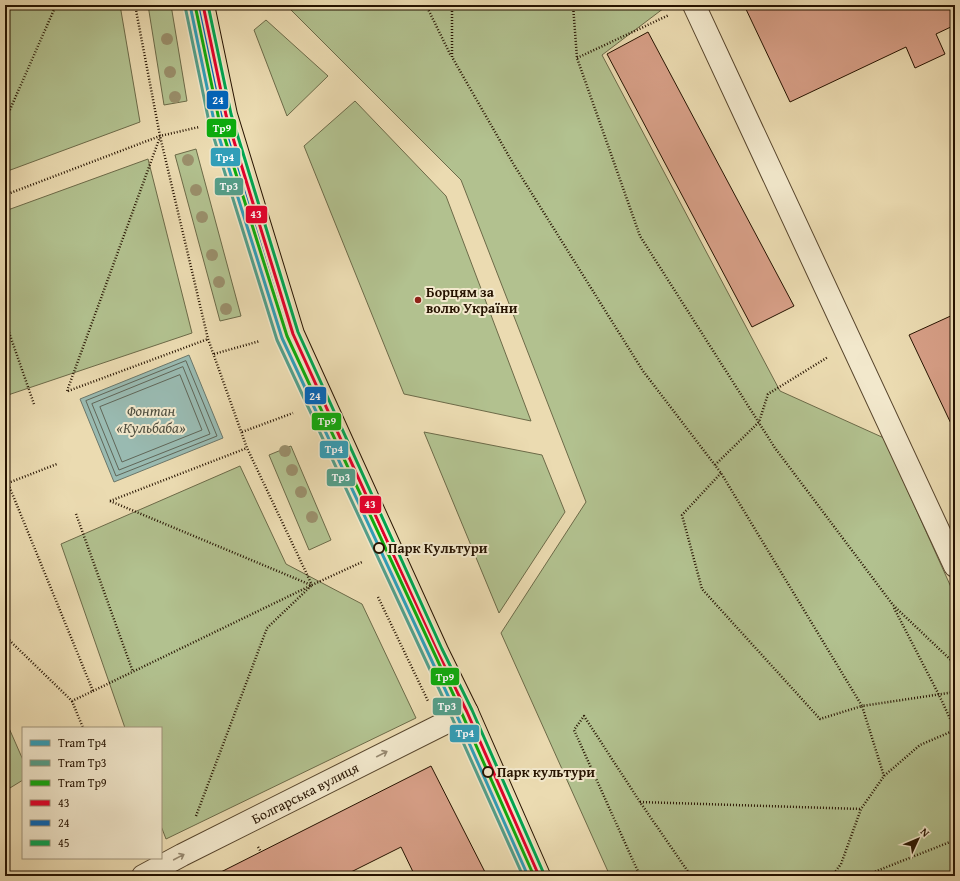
<svg xmlns="http://www.w3.org/2000/svg" width="960" height="881" font-family="'Gentium Book Plus',serif">
<style>
.green{fill:#b2c18f;stroke:#6c6a48}
.water{fill:#99bab1;stroke:#6b776a}
.lines{fill:none;stroke-linecap:round;stroke-linejoin:round}
.shore{stroke:#606658;stroke-width:1}
.building{fill:#d79f87;stroke:#261300}
.minor-casing{stroke:#57452c;stroke-width:24}
.major-casing{stroke:#261300;stroke-width:24}
.path{stroke:#261300;stroke-width:2.5;stroke-dasharray:1 2;stroke-linecap:butt}
.minor{stroke:#f2e8cc;stroke-width:22}
.major{stroke:#ebdbb1;stroke-width:22}
.bus-1-casing{stroke:#f2e8cc;stroke-width:6}
.bus-2-casing{stroke:#f2e8cc;stroke-width:6}
.bus-3-casing{stroke:#f2e8cc;stroke-width:6}
.bus-1{stroke:#e4002b;stroke-width:3}
.bus-2{stroke:#0065bd;stroke-width:3}
.bus-3{stroke:#00a651;stroke-width:3}
.tram-1-casing{stroke:#f2e8cc;stroke-width:6}
.tram-2-casing{stroke:#f2e8cc;stroke-width:6}
.tram-3-casing{stroke:#f2e8cc;stroke-width:6}
.tram-1{stroke:#319eb8;stroke-width:3}
.tram-2{stroke:#549f8a;stroke-width:3}
.tram-3{stroke:#0dac0e;stroke-width:3}
.tree{fill:#9a8f6b}
.oneway{stroke:#968870}
.poi-dot{fill:#8f2418;stroke:#f2e8cc;stroke-width:1.5}
.stop-dot{fill:#f2e8cc;stroke:#261300;stroke-width:2}
.labels{text-anchor:middle;dominant-baseline:central;stroke-width:4;stroke-linejoin:round;paint-order:stroke}
.poi-label{font-size:14px;font-weight:bold;fill:#261300;stroke:#f2e8cc;text-anchor:start}
.stop-label{font-size:14px;font-weight:bold;fill:#261300;stroke:#f2e8cc;text-anchor:start}
.street-label{font-size:14px;fill:#261300;stroke:#f2e8cc}
.water-label{font-size:15px;font-style:italic;fill:#4e4d3e;stroke:#f2e8cc}
.line-badge{stroke:#f2e8cc;stroke-width:1.5}
.badge-label{font-size:11px;text-anchor:middle;font-weight:bold;fill:#fff}
</style>
<rect width="100%" height="100%" fill="#ebdbb1"/>
<filter id="stains"><feTurbulence type="fractalNoise" baseFrequency=".005" numOctaves="4"/><feColorMatrix values="0 0 0 0 .2 0 0 0 0 .09 0 0 0 0 .02 0 0 0 .5 -.17"/></filter>
<radialGradient id="worn" r=".72"><stop offset=".6" stop-color="#630" stop-opacity="0"/><stop offset="1" stop-color="#630" stop-opacity=".3"/></radialGradient>
<g class="green">
<path d="M5,5H120L140,122L5,172Z"/>
<path d="M148,5H171L187,101L164,105Z"/>
<path d="M286,5H668L602,55L780,391L884,438L955,596V876H610L501,633L586,502L461,180Z"/>
<path d="M266,20L328,76L287,116L254,30Z"/>
<path d="M355,101L446,196L531,421L404,394L304,146Z"/>
<path d="M196,149L241,316L220,321L175,155Z"/>
<path d="M148,159L192,333L5,396V211Z"/>
<path d="M424,432L542,455L565,512L499,613Z"/>
<path d="M291,446L331,540L309,550L269,455Z"/>
<path d="M240,466L286,564L362,604L416,718L166,839L161,826V728H125L61,544Z"/>
<path d="M5,719L23,760V780L5,791Z"/>
</g>
<path class="water" d="M189,355L223,438L114,482L80,399Z"/>
<g class="lines">
<g class="shore">
<path d="M186,361L217,436L116,476L86,401Z"/>
<path d="M183,367L210,434L119,470L92,404Z"/>
<path d="M180,375L202,430L122,462L100,407Z"/>
</g>
</g>
<g class="building">
<path d="M744,5H955V25L936,34L945,54L915,68L906,47L790,102Z"/>
<path d="M648,32L794,306L752,327L607,54Z"/>
<path d="M955,314V432L909,335Z"/>
<path d="M431,766L487,876H415L401,847L343,876H213Z"/>
</g>
<g class="lines">
<defs>
<g id="minor">
<path d="M694,5L955,566"/>
<path d="M143,876L182,855L467,712"/>
</g>
<path id="major" d="M203,5L226,115L293,334L437,651L467,712L539,876"/>
</defs>
<use href="#minor" class="minor-casing"/>
<use href="#major" class="major-casing"/>
<g class="path">
<path d="M135,5L160,136L208,339L247,448L312,585"/>
<path d="M426,5L451,56"/>
<path d="M452,5V57L514,165L643,371L721,473L862,706L955,692"/>
<path d="M573,5L577,58L640,236L775,448L893,605L955,664"/>
<path d="M577,58L669,15"/>
<path d="M5,121L56,5"/>
<path d="M5,195L160,136L199,127"/>
<path d="M5,321L34,404"/>
<path d="M214,354L260,341"/>
<path d="M67,391L160,137"/>
<path d="M68,391L208,339"/>
<path d="M242,432L293,413"/>
<path d="M715,465L759,422L768,394L828,357"/>
<path d="M721,473L682,515L702,589L820,719L862,706L884,776"/>
<path d="M5,476L93,691L72,701L5,636"/>
<path d="M8,483L57,464"/>
<path d="M110,501L311,585"/>
<path d="M110,501L247,448"/>
<path d="M76,514L133,672"/>
<path d="M378,597L428,701"/>
<path d="M894,608L939,695L955,729"/>
<path d="M93,691L312,585L362,562"/>
<path d="M72,701L83,728"/>
<path d="M955,743L953,785L955,789"/>
<path d="M640,802L861,809"/>
<path d="M196,816L267,628L312,585"/>
<path d="M258,847L261,852"/>
<path d="M640,876L574,730L584,716L640,802L691,876"/>
<path d="M832,876L841,864L861,809L884,776L920,745L955,730"/>
<path d="M864,876L955,840"/>
</g>
<use href="#minor" class="minor"/>
<use href="#major" class="major"/>
<defs>
<path id="bus-1" d="M203,5L226,115L293,334L437,651L467,712L539,876"/>
<path id="bus-2" d="M198,6L221,116L288,336L432,653L462,714L534,876"/>
<path id="bus-3" d="M208,5L231,114L298,332L442,649L472,710L544,874"/>
</defs>
<use href="#bus-1" class="bus-1-casing"/>
<use href="#bus-2" class="bus-2-casing"/>
<use href="#bus-3" class="bus-3-casing"/>
<use href="#bus-1" class="bus-1"/>
<use href="#bus-2" class="bus-2"/>
<use href="#bus-3" class="bus-3"/>
<defs>
<path id="tram-1" d="M190,5L214,121L282,338L450,700L528,876"/>
<path id="tram-2" d="M185,6L209,122L277,340L445,702L523,876"/>
<path id="tram-3" d="M195,5L219,120L287,336L455,698L533,874"/>
</defs>
<use href="#tram-1" class="tram-1-casing"/>
<use href="#tram-2" class="tram-2-casing"/>
<use href="#tram-3" class="tram-3-casing"/>
<use href="#tram-1" class="tram-1"/>
<use href="#tram-2" class="tram-2"/>
<use href="#tram-3" class="tram-3"/>
</g>
<g class="tree">
<circle cx="167" cy="39" r="6"/>
<circle cx="170" cy="72" r="6"/>
<circle cx="175" cy="97" r="6"/>
<circle cx="188" cy="160" r="6"/>
<circle cx="196" cy="190" r="6"/>
<circle cx="202" cy="217" r="6"/>
<circle cx="212" cy="255" r="6"/>
<circle cx="219" cy="282" r="6"/>
<circle cx="226" cy="309" r="6"/>
<circle cx="285" cy="451" r="6"/>
<circle cx="292" cy="470" r="6"/>
<circle cx="301" cy="492" r="6"/>
<circle cx="312" cy="517" r="6"/>
</g>
<defs><path id="oneway-shaft" d="M-6 0H5M1.5-3L5.5 0L1.5 3" fill="none" stroke-width="1.6" stroke-linecap="round" stroke-linejoin="round"/></defs>
<g class="oneway">
<use href="#oneway-shaft" transform="translate(382 754) rotate(-27)"/>
<use href="#oneway-shaft" transform="translate(179 857) rotate(-28)"/>
</g>
<circle class="poi-dot" cx="418" cy="300" r="4"/>
<g class="stop-dot">
<circle cx="379" cy="548" r="5"/>
<circle cx="488" cy="772" r="5"/>
</g>
<g class="labels">
<g class="poi-label">
<text x="426" y="292">Борцям за<tspan x="426" dy="16">волю України</tspan></text>
</g>
<g class="stop-label">
<text x="388" y="548">Парк Культури</text>
<text x="497" y="772">Парк культури</text>
</g>
<g class="street-label">
<text transform="translate(305 793) rotate(-27)">Болгарська вулиця</text>
</g>
<g class="water-label">
<text x="151" y="410">Фонтан<tspan x="151" dy="17">«Кульбаба»</tspan></text>
</g>
</g>
<g class="line-badge">
<rect x="206" y="90" width="23" height="20" rx="4" fill="#0065bd"/>
<rect x="206" y="118" width="31" height="20" rx="4" fill="#0dac0e"/>
<rect x="210" y="147" width="31" height="20" rx="4" fill="#319eb8"/>
<rect x="214" y="177" width="30" height="19" rx="4" fill="#549f8a"/>
<rect x="245" y="205" width="23" height="19" rx="4" fill="#e4002b"/>
<rect x="304" y="386" width="23" height="19" rx="4" fill="#0065bd"/>
<rect x="311" y="412" width="31" height="19" rx="4" fill="#0dac0e"/>
<rect x="319" y="440" width="30" height="19" rx="4" fill="#319eb8"/>
<rect x="326" y="468" width="30" height="19" rx="4" fill="#549f8a"/>
<rect x="359" y="495" width="23" height="19" rx="4" fill="#e4002b"/>
<rect x="430" y="667" width="30" height="19" rx="4" fill="#0dac0e"/>
<rect x="432" y="697" width="30" height="19" rx="4" fill="#549f8a"/>
<rect x="449" y="724" width="31" height="19" rx="4" fill="#319eb8"/>
</g>
<g class="badge-label">
<text x="218" y="104">24</text>
<text x="222" y="132">Тр9</text>
<text x="225" y="161">Тр4</text>
<text x="229" y="190">Тр3</text>
<text x="256" y="218">43</text>
<text x="315" y="400">24</text>
<text x="327" y="425">Тр9</text>
<text x="334" y="453">Тр4</text>
<text x="341" y="481">Тр3</text>
<text x="370" y="508">43</text>
<text x="445" y="681">Тр9</text>
<text x="447" y="710">Тр3</text>
<text x="465" y="737">Тр4</text>
</g>
<rect width="960" height="881" fill="none" stroke="#ebdbb1" stroke-width="20"/>
<rect x="6" y="6" width="948" height="869" fill="none" stroke="#261300" stroke-width="2"/>
<rect x="10" y="10" width="940" height="861" fill="none" stroke="#261300"/>
<rect x="22" y="727" width="140" height="132" fill="#f2e8cc" stroke="#a0937a"/>
<rect x="30" y="740" width="20" height="6" fill="#319eb8" stroke="#a0937a"/>
<text x="58" y="747" font-size="12" fill="#261300">Tram Тр4</text>
<rect x="30" y="760" width="20" height="6" fill="#549f8a" stroke="#a0937a"/>
<text x="58" y="767" font-size="12" fill="#261300">Tram Тр3</text>
<rect x="30" y="780" width="20" height="6" fill="#0dac0e" stroke="#a0937a"/>
<text x="58" y="787" font-size="12" fill="#261300">Tram Тр9</text>
<rect x="30" y="800" width="20" height="6" fill="#e4002b" stroke="#a0937a"/>
<text x="58" y="807" font-size="12" fill="#261300">43</text>
<rect x="30" y="820" width="20" height="6" fill="#0065bd" stroke="#a0937a"/>
<text x="58" y="827" font-size="12" fill="#261300">24</text>
<rect x="30" y="840" width="20" height="6" fill="#00a651" stroke="#a0937a"/>
<text x="58" y="847" font-size="12" fill="#261300">45</text>
<g transform="translate(918 839) rotate(46)" stroke="#f2e8cc" stroke-width="3" paint-order="stroke">
<path d="M0-3L7 15L0 10L-7 15Z" fill="#261300"/>
<text y="-6" font-size="11" font-weight="bold" text-anchor="middle" fill="#261300">N</text>
</g>
<rect width="100%" height="100%" filter="url(#stains)"/>
<rect width="100%" height="100%" fill="url(#worn)"/>
</svg>
